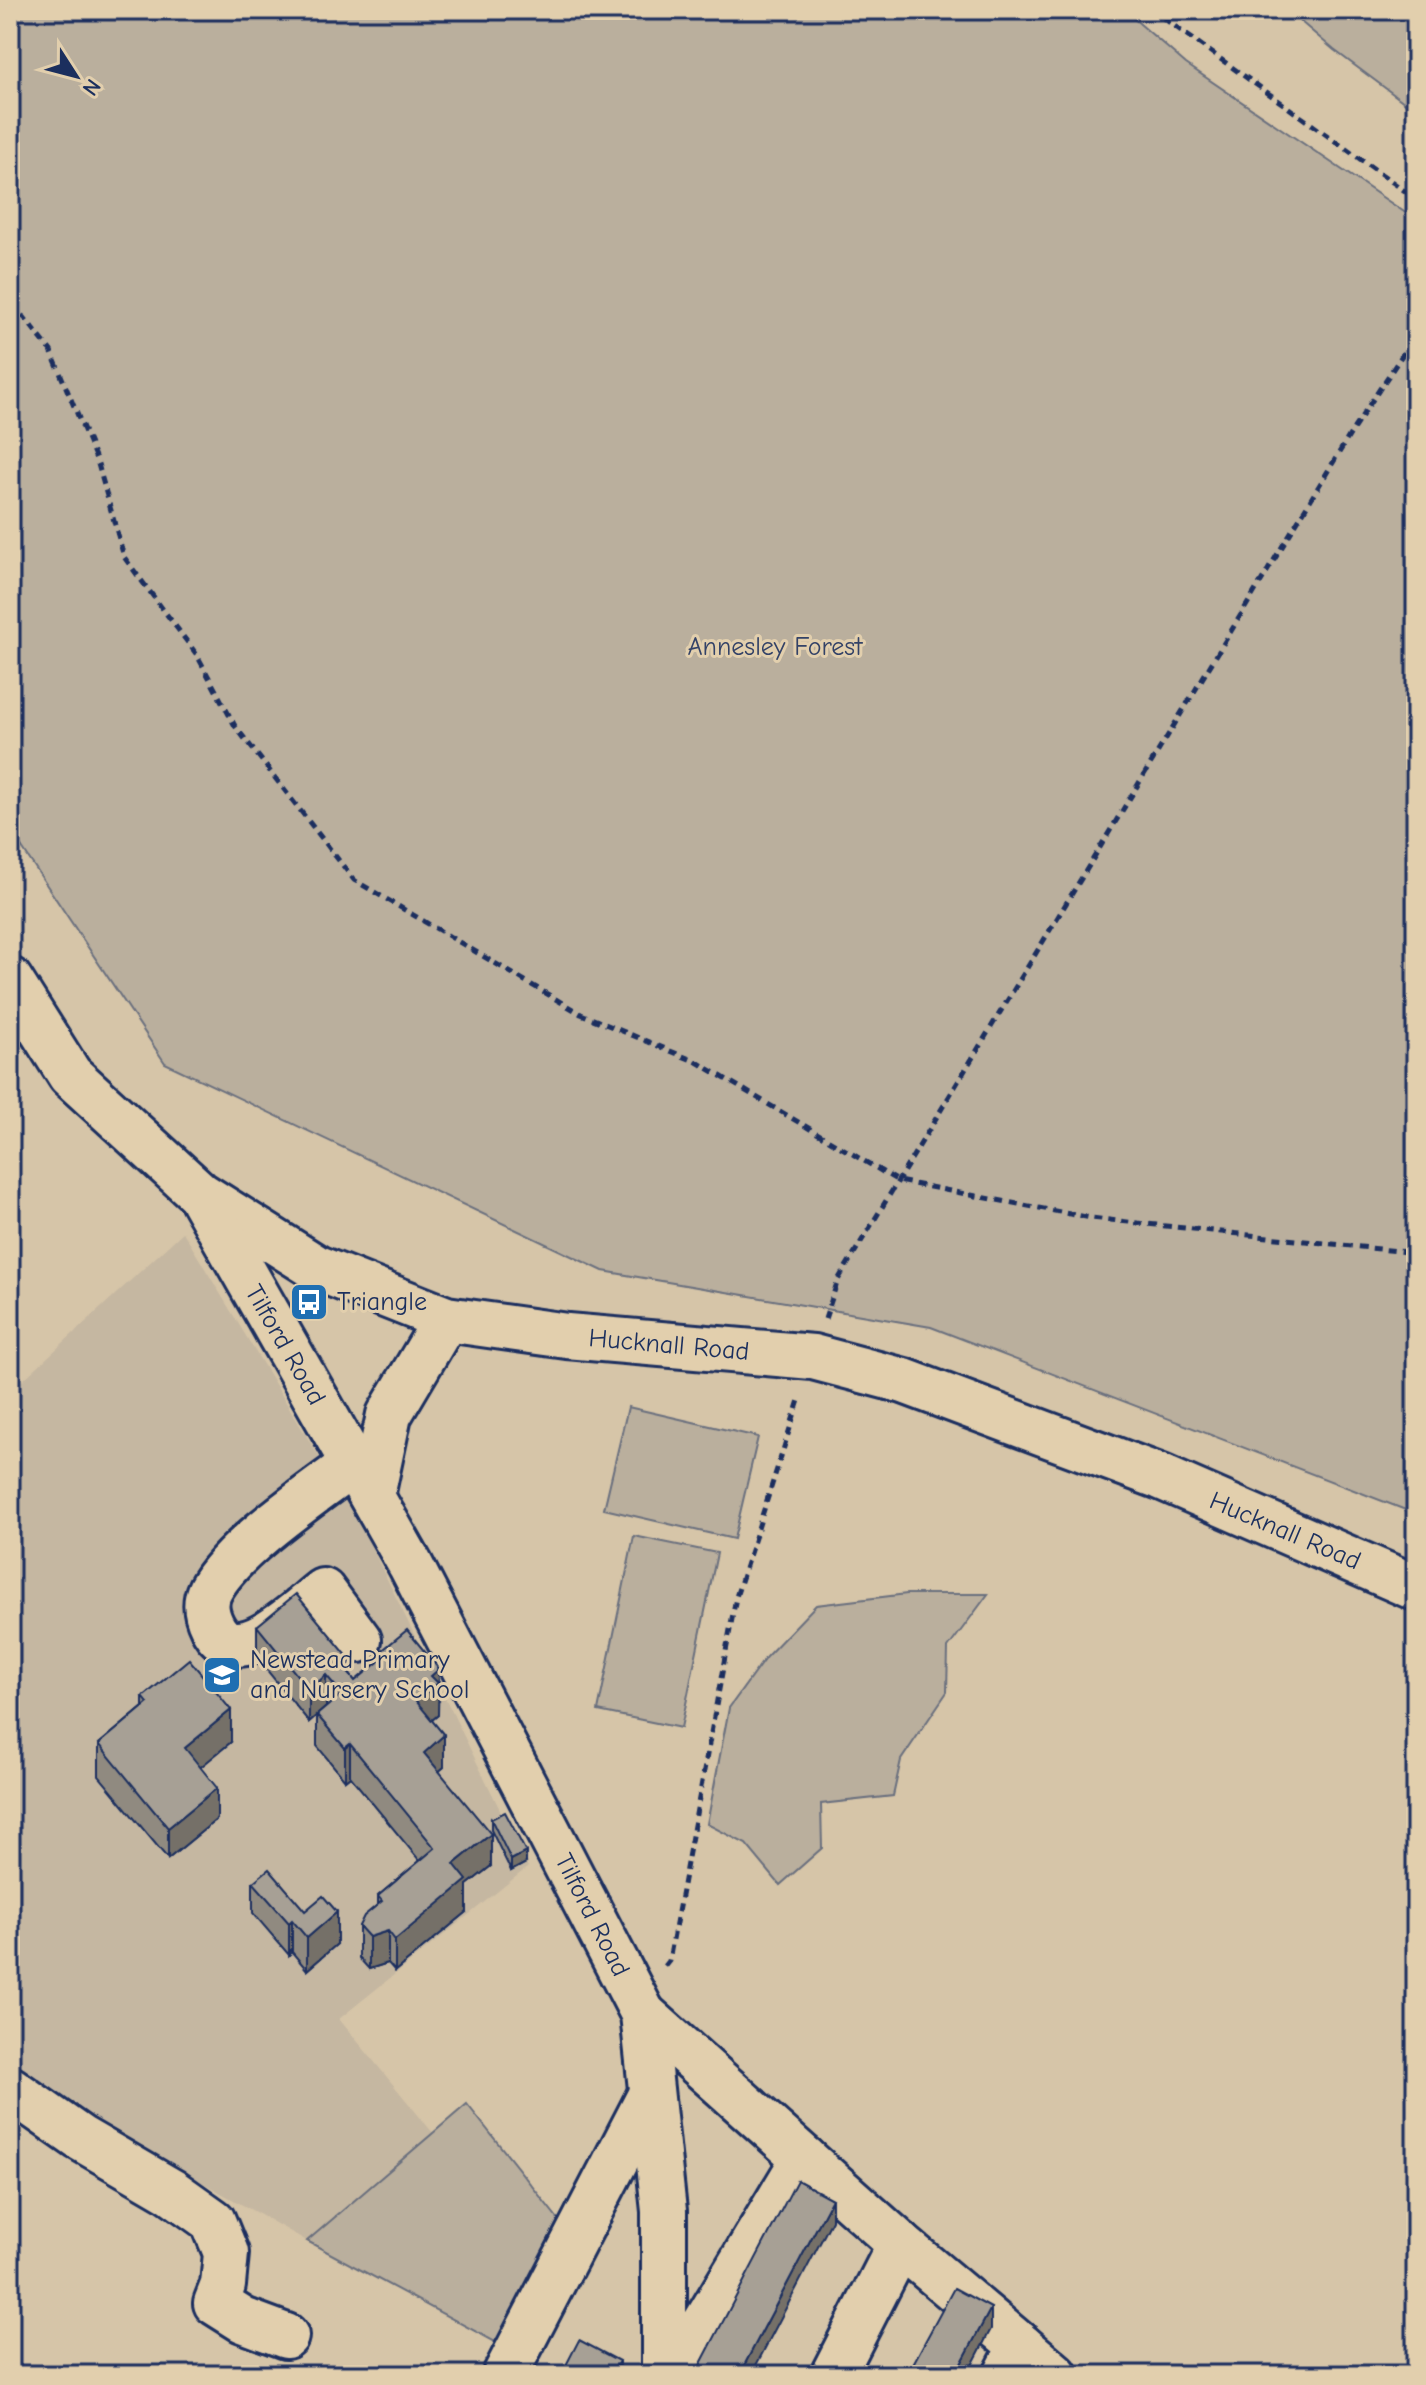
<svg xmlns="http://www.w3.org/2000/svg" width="1426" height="2385" font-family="'Comic Neue',sans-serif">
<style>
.built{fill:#c5b7a1}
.green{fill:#baaf9d;stroke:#6a6f7e;stroke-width:2}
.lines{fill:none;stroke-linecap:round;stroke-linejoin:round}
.minor-casing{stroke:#1b2f5e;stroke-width:50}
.path{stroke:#1b2f5e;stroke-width:5;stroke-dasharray:8 6;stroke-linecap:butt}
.minor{stroke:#e2cfad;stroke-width:44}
.wall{fill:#908a80;stroke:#1b2f5e;stroke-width:2}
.shaded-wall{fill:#757068;stroke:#1b2f5e;stroke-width:2}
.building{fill:#a7a095;stroke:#1b2f5e;stroke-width:2}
.labels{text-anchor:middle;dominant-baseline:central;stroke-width:6;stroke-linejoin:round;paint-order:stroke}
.park-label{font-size:26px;fill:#334267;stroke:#e2cfad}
.poi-label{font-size:26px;fill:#1b2f5e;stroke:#e2cfad;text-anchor:start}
.street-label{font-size:26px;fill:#1b2f5e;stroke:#e2cfad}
</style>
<rect width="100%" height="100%" fill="#d6c5a8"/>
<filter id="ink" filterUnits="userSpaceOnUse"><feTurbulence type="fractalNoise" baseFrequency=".0125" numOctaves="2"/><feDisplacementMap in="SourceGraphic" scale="16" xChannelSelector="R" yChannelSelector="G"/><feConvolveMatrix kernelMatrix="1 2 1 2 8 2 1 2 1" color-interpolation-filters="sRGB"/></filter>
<g filter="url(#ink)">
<path class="built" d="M183,1232L362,1528L528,1867L339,2019L433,2133L307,2241L10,2075V1392Z"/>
<g class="green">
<path d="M10,10H1124L1186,64L1416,220V1514L931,1327L603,1271L165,1063L10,830Z"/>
<path d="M1287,10H1416V111L1334,50Z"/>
<path d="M628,1407L758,1437L734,1539L604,1509Z"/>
<path d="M634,1536L717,1553L681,1728L598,1711Z"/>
<path d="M907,1594H988L948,1648L947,1692L901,1760L893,1796L821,1804L822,1848L780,1885L746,1844L707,1824L729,1708L766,1657L816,1605Z"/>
<path d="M467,2104L562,2224L497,2343L307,2241Z"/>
</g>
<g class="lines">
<defs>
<g id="minor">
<path d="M10,980L70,1075L200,1194L317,1268L446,1319L567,1336L813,1357L904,1381L1161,1477L1416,1588"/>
<path d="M203,1200L410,1564L643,2014L664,2211V2375"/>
<path d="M353,1464C314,1493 231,1549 210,1590C204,1602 206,1614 212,1626C236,1675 298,1610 323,1591L359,1640"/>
<path d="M372,1496L389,1415L446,1319"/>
<path d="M643,2014L900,2244L833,2375"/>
<path d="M10,2089L80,2138L171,2191L213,2221L226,2253L223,2285L216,2303L243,2320L286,2336"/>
<path d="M900,2244L1021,2346L1006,2375"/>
<path d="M1021,2346L1055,2375"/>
<path d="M505,2375L651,2093"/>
<path d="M674,2375L804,2158"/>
</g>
</defs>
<use href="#minor" class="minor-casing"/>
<g class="path">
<path d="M1152,10L1416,199"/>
<path d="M10,308L24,317L51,351L98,464L124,557L197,655L235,726L354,880L581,1014L697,1062L898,1181L1091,1218L1416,1253"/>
<path d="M825,1319L838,1280L1354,428L1416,334"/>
<path d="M665,1966L669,1961L736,1597L800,1397"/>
</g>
<use href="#minor" class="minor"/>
</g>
<g class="wall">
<path d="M257,1626L349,1673L355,1681L379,1661V1653L439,1701L438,1702V1715L432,1720L444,1767L439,1771L491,1866L467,1885V1912L395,1971L388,1963L369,1969L359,1958V1926L378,1904V1896L420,1861L350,1776L345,1780L317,1746V1715L309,1722L257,1658Z"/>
<path d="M143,1697L231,1742L200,1767L217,1819L168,1859L99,1776V1744L143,1707Z"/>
<path d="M491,1819L526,1863L511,1871L491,1830Z"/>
<path d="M253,1882L305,1911L337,1944L307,1970L292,1952L289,1955L253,1913Z"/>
</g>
<g class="shaded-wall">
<path d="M349,1658V1690L342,1665Z"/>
<path d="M439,1669L438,1715L416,1733V1701L431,1676Z"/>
<path d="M326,1675V1707L309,1722V1690Z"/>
<path d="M231,1710V1742L185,1780V1748Z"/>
<path d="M444,1735V1767L424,1784V1753Z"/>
<path d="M350,1744V1776L345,1780V1748Z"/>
<path d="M217,1788V1819L168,1859V1828Z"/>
<path d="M491,1834V1866L467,1885V1912L395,1971V1940L454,1864Z"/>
<path d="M526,1852V1863L511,1871V1860Z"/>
<path d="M337,1912V1944L307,1970V1938Z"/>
<path d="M292,1920V1952L289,1955V1923Z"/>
<path d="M388,1931V1963L369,1969V1937Z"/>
<path d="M832,2199V2220L751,2375H739Z"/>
<path d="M991,2308V2329L967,2375H955Z"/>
<path d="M619,2361V2375H612Z"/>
</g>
<g class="building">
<path d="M296,1594L349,1658L342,1665L355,1681L383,1658L379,1653L407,1630L439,1669L431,1676L438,1683L416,1701L444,1735L424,1753L491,1834L454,1864L467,1880L395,1940L388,1931L369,1937L359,1926L364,1916L382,1901L378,1896L435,1848L350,1744L345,1748L317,1715L342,1694L326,1675L309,1690L257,1626Z"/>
<path d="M189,1659L231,1710L185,1748L217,1788L168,1828L99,1744L148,1703L143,1697Z"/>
<path d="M505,1812L526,1852L511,1860L491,1819Z"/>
<path d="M269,1869L305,1911L323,1896L337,1912L307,1938L292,1920L289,1923L253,1882Z"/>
<path d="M797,2180L832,2199L739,2375H695Z"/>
<path d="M954,2288L991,2308L955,2375H907Z"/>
<path d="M579,2340L619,2361L612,2375H561Z"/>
<path d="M20,2370L29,2375H10V2372Z"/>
</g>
</g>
<defs>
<symbol id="bus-square" viewBox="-11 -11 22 22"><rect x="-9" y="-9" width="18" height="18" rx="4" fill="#1f6fb2" stroke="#e2cfad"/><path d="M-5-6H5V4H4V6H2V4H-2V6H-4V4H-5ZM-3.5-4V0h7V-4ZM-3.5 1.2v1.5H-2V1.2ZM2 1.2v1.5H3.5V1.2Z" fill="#fff"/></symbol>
<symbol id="school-square" viewBox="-11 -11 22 22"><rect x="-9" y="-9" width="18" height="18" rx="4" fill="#1f6fb2" stroke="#e2cfad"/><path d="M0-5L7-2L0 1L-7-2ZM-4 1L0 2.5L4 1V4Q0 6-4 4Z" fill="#fff"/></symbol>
</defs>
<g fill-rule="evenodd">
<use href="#bus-square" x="287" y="1280" width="44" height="44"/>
<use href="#school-square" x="200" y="1653" width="44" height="44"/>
</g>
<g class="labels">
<g class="park-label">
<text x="775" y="647">Annesley Forest</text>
</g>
<g class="poi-label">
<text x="337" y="1302">Triangle</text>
<text x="250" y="1660">Newstead Primary<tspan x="250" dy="30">and Nursery School</tspan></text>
</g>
<g class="street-label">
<text transform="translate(285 1345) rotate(60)">Tilford Road</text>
<text transform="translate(669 1345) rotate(5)">Hucknall Road</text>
<text transform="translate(1285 1531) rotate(23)">Hucknall Road</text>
<text transform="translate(592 1915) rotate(63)">Tilford Road</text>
</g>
</g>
<rect width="1426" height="2385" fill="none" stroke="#e2cfad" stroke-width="40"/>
<rect x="20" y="20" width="1386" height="2345" fill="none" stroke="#1b2f5e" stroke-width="3" filter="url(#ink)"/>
<g transform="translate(76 76) rotate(126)" stroke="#e2cfad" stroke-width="6" paint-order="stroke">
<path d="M0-6L14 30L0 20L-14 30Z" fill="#1b2f5e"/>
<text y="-12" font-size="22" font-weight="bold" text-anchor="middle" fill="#1b2f5e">N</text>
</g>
</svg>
